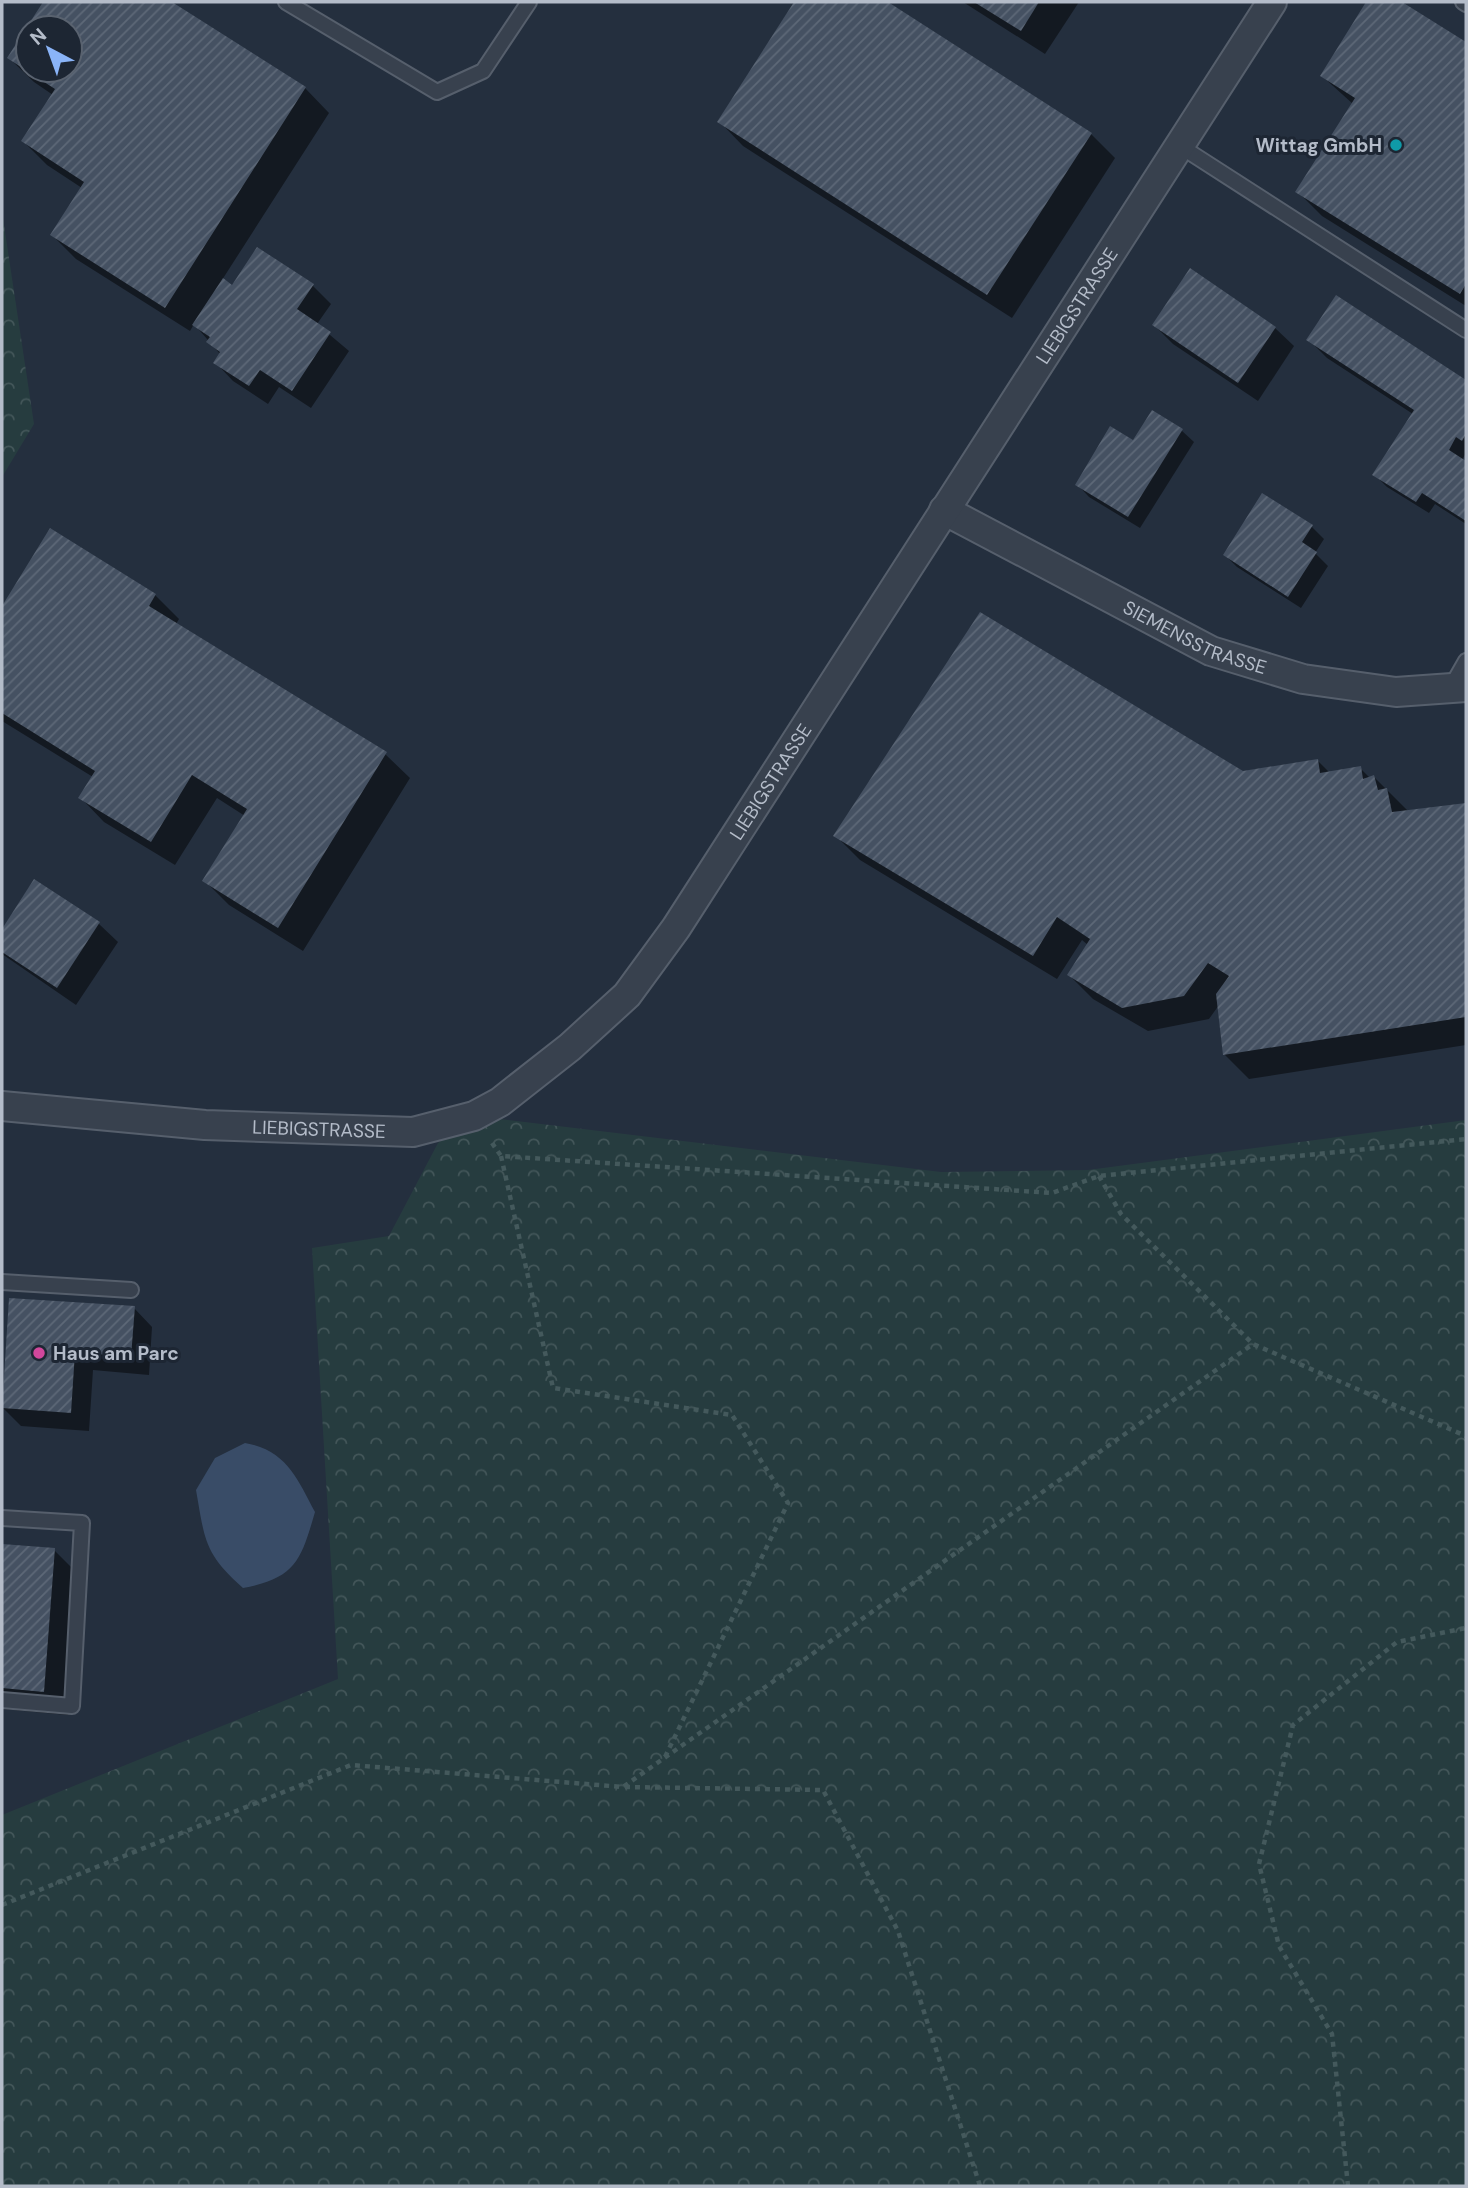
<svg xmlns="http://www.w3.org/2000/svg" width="1468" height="2188" font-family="'DM Sans',sans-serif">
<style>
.forest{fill:url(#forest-crowns)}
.water{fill:#394c67}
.shadow{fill:#0007}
.building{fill:url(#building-hatch);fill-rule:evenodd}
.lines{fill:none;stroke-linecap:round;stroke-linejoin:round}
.lane-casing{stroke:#565f6c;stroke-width:18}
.street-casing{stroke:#565f6c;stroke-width:32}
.path{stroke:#44595c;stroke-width:4.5;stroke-dasharray:5 5;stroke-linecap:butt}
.lane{stroke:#38414e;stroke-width:14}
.street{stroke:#38414e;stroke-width:28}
.culture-dot{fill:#0f9aa8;stroke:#1d2633;stroke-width:2.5}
.hotel-dot{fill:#d1479c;stroke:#1d2633;stroke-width:2.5}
.labels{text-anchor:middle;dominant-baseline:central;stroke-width:6;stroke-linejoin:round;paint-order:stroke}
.poi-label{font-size:19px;font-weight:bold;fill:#b4bcc9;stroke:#1d2633;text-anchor:end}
.street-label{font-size:19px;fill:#b4bcc9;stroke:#1d2633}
</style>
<defs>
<pattern id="forest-crowns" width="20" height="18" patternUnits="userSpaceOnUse" patternTransform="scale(1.75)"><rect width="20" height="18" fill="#263c3f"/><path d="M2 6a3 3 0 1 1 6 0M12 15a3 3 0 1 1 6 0" fill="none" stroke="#435659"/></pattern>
<pattern id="building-hatch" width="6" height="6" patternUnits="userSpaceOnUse" patternTransform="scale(1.75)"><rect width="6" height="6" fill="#455162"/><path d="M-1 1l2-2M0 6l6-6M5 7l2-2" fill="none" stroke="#5d6877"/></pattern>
</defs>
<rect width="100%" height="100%" fill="#242f3e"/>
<g class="forest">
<path d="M2,212L34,424L2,477Z"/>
<path d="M474,1116L941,1172L1088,1170L1466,1120V2186H2V1815L338,1679L312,1248L389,1236L438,1143Z"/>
</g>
<path class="water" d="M245,1443C286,1450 297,1478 315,1512C301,1560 296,1578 243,1588C204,1553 205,1541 196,1490L215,1458Z"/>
<g class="shadow">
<path d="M45,2H169L305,88L329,113L222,280L232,287L313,286L331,304L317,324L349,351L311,408L279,387L268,404L233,381L215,362L220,354L194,324L190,331L76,259L52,235L82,188L47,165L23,141L53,95L34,82L9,58L28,29V70H70V28H29Z"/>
<path d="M796,2H884L1091,134L1115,158L1012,318L743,146L719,121Z"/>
<path d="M963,2H1079L1045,54Z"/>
<path d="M1368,2H1398L1466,44V306L1322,216L1298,192L1353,104L1322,76Z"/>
<path d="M1337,298L1466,382V453L1462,460L1466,463V524L1435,504L1429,513L1387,487L1375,475L1413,414L1327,358L1309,340Z"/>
<path d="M1154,325L1275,328L1294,346L1258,401L1173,344Z"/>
<path d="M1181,430L1194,442L1140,528L1089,497L1077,484L1134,443Z"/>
<path d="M1263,495L1312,527L1324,539L1315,553L1328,566L1301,608L1237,567L1225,555Z"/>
<path d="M50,531L155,595L179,619L176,624L385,754L410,778L303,951L229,905L205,881L245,816L217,798L175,865L104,822L80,797L93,777L2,721V609Z"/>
<path d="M1317,760L1330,773L1360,768L1370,778L1374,777L1409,812L1466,805V1045L1249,1079L1224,1054L1219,1005L1209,1019L1148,1031L1093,999L1069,975L1088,945L1082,940L1057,979L860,860L835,835Z"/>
<path d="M35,882L99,924L118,942L76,1005L2,954V932Z"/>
<path d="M11,1300L134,1308L152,1327L149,1375L93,1370L89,1431L21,1426L3,1408Z"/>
<path d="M2,1546L54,1550L78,1574L68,1715L2,1709Z"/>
</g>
<g class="building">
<path d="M43,2H172L306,87L165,308L50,235L84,182L21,141L55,89L7,58ZM28,28H70V70H28Z"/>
<path d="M794,2H888L1092,133L987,295L717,122Z"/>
<path d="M974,2H1039L1021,31Z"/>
<path d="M1366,2H1402L1466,42V284L1460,294L1295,192L1355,98L1320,76Z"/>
<path d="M257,247L314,284L297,309L331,332L292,391L260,370L249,386L213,363L220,352L206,342L210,337L192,325L223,278L232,285Z"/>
<path d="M1190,268L1276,327L1238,383L1152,325Z"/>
<path d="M1336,295L1466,380V434L1462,441L1456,437L1449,450L1466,461V521L1422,493L1416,502L1372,475L1414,410L1306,340Z"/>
<path d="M1152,410L1183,429L1128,517L1075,485L1110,426L1133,440Z"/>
<path d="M1262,493L1313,525L1302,542L1317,552L1288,597L1223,555Z"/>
<path d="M50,528L156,594L149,606L387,752L278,928L202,881L247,809L192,775L151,842L78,798L95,771L2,713V606Z"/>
<path d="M980,612L1243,771L1318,759L1320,773L1361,766L1363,779L1374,775L1378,790L1387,788L1392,812L1466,803V1017L1223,1055L1216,994L1229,976L1208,963L1184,996L1122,1008L1067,975L1090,939L1057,917L1033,956L833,836Z"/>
<path d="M34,879L100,922L57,988L2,952V929Z"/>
<path d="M9,1298L135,1306L131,1357L75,1352L71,1413L2,1408Z"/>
<path d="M2,1544L55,1548L44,1692L2,1688Z"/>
</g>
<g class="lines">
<defs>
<g id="lane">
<path d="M286,2L437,92L483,71L529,2"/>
<path d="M1463,2L1466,4"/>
<path d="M1180,146L1466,330"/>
<path d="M1450,689L1466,661"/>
<path d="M2,1282L131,1290"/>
<path d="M2,1518L82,1523L72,1706L2,1700"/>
</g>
<g id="street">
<path id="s1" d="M944,510L1211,651L1303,679L1396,692L1466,687"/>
<path id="s2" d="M2,1106L205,1125L413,1132L474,1116L500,1102L570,1047L627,995L676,928L1272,2"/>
</g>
</defs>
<use href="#lane" class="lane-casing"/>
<use href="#street" class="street-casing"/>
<g class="path">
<path d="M492,1143L501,1156L1052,1193L1099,1176L1466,1139"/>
<path d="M501,1156L553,1388L732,1415L788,1503L665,1757"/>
<path d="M1099,1176L1121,1214L1253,1344"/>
<path d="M625,1787L823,1790L898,1931L980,2186"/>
<path d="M2,1905L351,1765L623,1787L1253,1344L1466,1436"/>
<path d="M1348,2186L1332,2034L1279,1946L1259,1864L1293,1725L1397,1642L1466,1628"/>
</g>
<use href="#lane" class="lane"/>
<use href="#street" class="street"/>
</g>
<circle class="culture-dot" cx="1396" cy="145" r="7"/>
<circle class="hotel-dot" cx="39" cy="1353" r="7"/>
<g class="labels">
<g class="poi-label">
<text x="1382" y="145">Wittag GmbH</text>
<text x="53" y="1353" text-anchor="start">Haus am Parc</text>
</g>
<g class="street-label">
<text stroke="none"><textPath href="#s2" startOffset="1494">LIEBIGSTRASSE</textPath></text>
<text stroke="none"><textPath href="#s1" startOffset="282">SIEMENSSTRASSE</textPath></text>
<text stroke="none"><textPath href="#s2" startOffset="928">LIEBIGSTRASSE</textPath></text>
<text stroke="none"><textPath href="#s2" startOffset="318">LIEBIGSTRASSE</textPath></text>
</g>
</g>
<rect width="1468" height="2188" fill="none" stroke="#b4bcc9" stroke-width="7"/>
<g transform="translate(49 49) rotate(319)"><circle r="33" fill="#1d2633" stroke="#59626f" stroke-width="2"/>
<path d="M0-5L12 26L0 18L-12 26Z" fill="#8ab4f8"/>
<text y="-10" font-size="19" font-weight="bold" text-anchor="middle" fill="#b4bcc9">N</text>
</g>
</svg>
